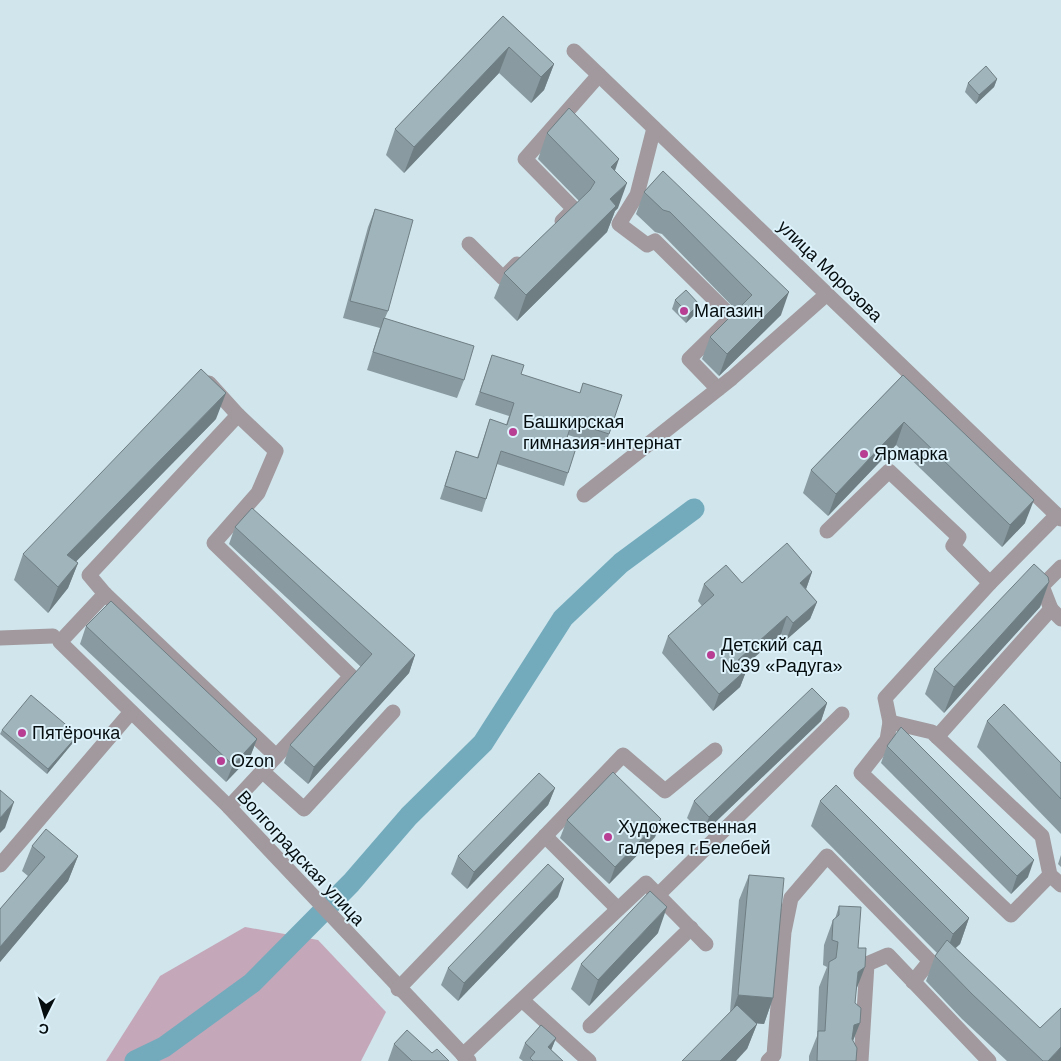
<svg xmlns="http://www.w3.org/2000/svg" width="1061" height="1061" font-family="Arial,sans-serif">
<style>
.green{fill:#c4a7b8}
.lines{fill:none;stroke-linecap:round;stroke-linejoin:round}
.river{stroke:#73abbd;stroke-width:21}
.minor{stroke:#a1999d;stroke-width:15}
.wall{fill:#899ba1}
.shaded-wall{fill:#6f7e83}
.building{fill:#9fb4bb;stroke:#6f7e83}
.poi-dot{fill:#b73e92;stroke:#ddf2fa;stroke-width:2}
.labels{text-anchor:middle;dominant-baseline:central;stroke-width:4;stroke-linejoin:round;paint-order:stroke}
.street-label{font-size:18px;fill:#060d0f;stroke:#ddf2fa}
.poi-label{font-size:18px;fill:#060d0f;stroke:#ddf2fa;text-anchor:start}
</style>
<rect width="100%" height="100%" fill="#d0e5ec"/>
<path class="green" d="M245,927L318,940L386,1012L361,1061H106L160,976Z"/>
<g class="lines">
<path class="river" d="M135,1061L164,1047L252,983L351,883L409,816L483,743L563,618L621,563L694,509"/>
<g class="minor">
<path d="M574,51L1061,519"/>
<path d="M654,128L637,195L619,224L647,245L655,241L732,317L689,359L718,389"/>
<path d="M562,221L574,209L525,159L599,75"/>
<path d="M469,244L503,278L517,264"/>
<path d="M209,383L238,415L89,575L105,594L60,642L229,807L469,1061"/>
<path d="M584,495L732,378L827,294"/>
<path d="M827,531L889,471L959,537L953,546L990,583"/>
<path d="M105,594L276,756"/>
<path d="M1051,609L1042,586L1061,567"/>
<path d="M0,638L53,636"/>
<path d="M890,722L885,698L990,583L1057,515"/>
<path d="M937,737L1051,609L1061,619"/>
<path d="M262,771L304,809L393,712"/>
<path d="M229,807L351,676L214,543L258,493L276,451L238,415"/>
<path d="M545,836L618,909"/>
<path d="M0,865L131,712"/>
<path d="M1050,875L1011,915L861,773L887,740L890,722L932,732L1042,836L1050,875L1061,885"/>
<path d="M658,895L842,714"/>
<path d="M398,989L623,755L665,791L715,750"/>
<path d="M522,1000L589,1061"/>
<path d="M590,1026L691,928"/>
<path d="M463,1055L646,883L706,944"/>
<path d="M768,1061L774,1055L784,932L791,898L827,856L930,961L913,982"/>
<path d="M861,1061L867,964L888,955L989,1061"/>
</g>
</g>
<g class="wall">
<path d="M503,16L554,64L544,90L531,103L499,73L404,173L386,155L395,129Z"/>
<path d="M997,79L994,87L976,104L965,92L968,83Z"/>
<path d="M547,133L615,171L618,208L615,211L607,232L517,321L494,298L504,273L579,201L538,159Z"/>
<path d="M663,171L781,315L719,376L702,359L710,337L737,311L662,234L655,232L636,214L644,192Z"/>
<path d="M375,209L388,311L385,318L464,380L457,398L367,370L380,328L343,318L368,227Z"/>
<path d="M675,300L696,313L686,323L672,309Z"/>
<path d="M492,355L609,434L605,447L568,435L565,444L568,473L564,486L497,464L482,512L440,499L456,451L477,458L490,419L506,425L509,416L475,405Z"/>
<path d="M903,375L1025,523L1002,547L896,445L828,516L803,493L811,470Z"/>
<path d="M216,419L76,561L78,563L68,588L48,613L14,580L23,554Z"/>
<path d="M235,527L415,655L409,673L308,784L284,763L290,745L361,667L229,544Z"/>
<path d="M812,572L806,589L817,602L810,619L786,640L781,634L744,666L747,669L740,687L713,711L662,653L668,636L702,606L698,601L704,584L742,583Z"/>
<path d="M1049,582L1040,607L944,713L925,694L934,669Z"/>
<path d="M86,626L257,739L250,757L226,782L80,644Z"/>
<path d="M827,703L821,721L703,834L687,818L694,801Z"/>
<path d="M987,721L1061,763V834L977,747Z"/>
<path d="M2,730L76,739L47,774L0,734Z"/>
<path d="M887,746L1028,877L1011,894L881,763Z"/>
<path d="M555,788L548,805L467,889L451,874L458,856Z"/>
<path d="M820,801L969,918L960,944L955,948L1061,1061H1007L962,1019L926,981L935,956L937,953L811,826Z"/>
<path d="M661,819L655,837L609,884L560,838L567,820Z"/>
<path d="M32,846L78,856L68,881L0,962V909L28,876L22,871Z"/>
<path d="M1061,855V867L1058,864Z"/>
<path d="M749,875L773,998L764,1024L756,1023L757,1024L747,1049L730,1012L739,900Z"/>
<path d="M558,897L458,1001L441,985L448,968Z"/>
<path d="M839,906L858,948L855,1003L860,1023L853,1041L856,1061H809V1056L817,1036L819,987L827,967L823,965L824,945L833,920L835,919Z"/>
<path d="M658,933L589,1006L571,989L581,964Z"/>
<path d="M556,1038L551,1050L563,1061H523L519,1058L525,1043Z"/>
<path d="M394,1044L432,1053L449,1061H388Z"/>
</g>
<g class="shaded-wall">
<path d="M509,47L499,73L404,173L414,147Z"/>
<path d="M554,64L544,90L531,103L541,77Z"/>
<path d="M997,79L994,87L976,104L979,95Z"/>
<path d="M619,159L610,185L611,167Z"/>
<path d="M627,183L618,208L615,211L607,232L517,321L526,295L610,199Z"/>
<path d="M789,292L781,315L719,376L727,354Z"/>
<path d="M699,304L696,313L686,323L689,314Z"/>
<path d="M226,393L216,419L58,580L67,555Z"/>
<path d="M904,422L896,445L828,516L836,494Z"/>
<path d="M1034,500L1025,523L1002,547L1010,525Z"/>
<path d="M78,563L68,588L48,613L58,587Z"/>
<path d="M812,572L806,589L800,583Z"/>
<path d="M1049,582L1040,607L944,713L954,687Z"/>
<path d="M817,602L810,619L786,640L793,623Z"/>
<path d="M787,616L781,634L732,677L738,660Z"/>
<path d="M415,655L409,673L308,784L314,767Z"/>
<path d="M747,669L740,687L713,711L719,694Z"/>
<path d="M827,703L821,721L703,834L709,817Z"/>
<path d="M78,735L76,739L47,774L48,769Z"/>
<path d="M257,739L250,757L226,782L233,765Z"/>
<path d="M555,788L548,805L467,889L474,872Z"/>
<path d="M14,802L5,828L0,833V818Z"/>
<path d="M661,819L655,837L609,884L615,867Z"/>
<path d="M78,856L68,881L0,962V947Z"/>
<path d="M1034,860L1028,877L1011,894L1017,876Z"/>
<path d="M564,879L558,897L458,1001L464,983Z"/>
<path d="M667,907L658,933L589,1006L598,980Z"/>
<path d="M969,918L960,944L944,959L953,934Z"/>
<path d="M865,967L855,993L858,972Z"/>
<path d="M738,995L773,998L764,1024L729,1021Z"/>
<path d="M860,1023L850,1048L854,1025Z"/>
<path d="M757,1024L747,1049L736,1061H720Z"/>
<path d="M556,1038L550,1053L548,1047Z"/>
<path d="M1061,1047V1061H1048Z"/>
</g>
<g class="building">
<path d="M503,16L554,64L541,77L509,47L414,147L395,129Z"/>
<path d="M986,66L997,79L979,95L968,83Z"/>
<path d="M569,108L619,159L611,167L627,183L610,199L616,206L526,295L504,273L590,190L595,182L547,133Z"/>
<path d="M663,171L789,292L727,354L710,337L752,295L670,212L663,210L644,192Z"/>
<path d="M375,209L413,220L388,311L350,301Z"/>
<path d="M686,290L699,304L689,314L675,300Z"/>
<path d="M384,318L474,346L464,380L373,352Z"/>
<path d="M492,355L524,365L521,374L580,393L583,383L622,395L609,434L572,422L565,444L576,448L568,473L501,451L486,499L445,486L456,451L478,458L490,419L507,425L514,403L480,392Z"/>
<path d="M201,369L226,393L67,555L78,563L58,587L23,554Z"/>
<path d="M903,375L1034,500L1010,525L904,422L836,494L811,470Z"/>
<path d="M252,508L415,655L314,767L290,745L372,654L235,527Z"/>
<path d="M787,543L812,572L800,583L817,602L793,623L787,616L738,660L747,669L719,694L668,636L714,595L704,584L726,565L742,583Z"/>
<path d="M1034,564L1048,577L1049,582L954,687L934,669Z"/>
<path d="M111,601L257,739L233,765L86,626Z"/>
<path d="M812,688L827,703L709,817L694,801Z"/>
<path d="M31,695L78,735L48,769L2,730Z"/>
<path d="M1004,704L1061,763V799L987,721Z"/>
<path d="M901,727L1034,860L1017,876L887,746Z"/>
<path d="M613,772L661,819L615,867L567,820Z"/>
<path d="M539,773L555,788L474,872L458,856Z"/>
<path d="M836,785L969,918L953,934L820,801Z"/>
<path d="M0,790L14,802L0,818Z"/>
<path d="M46,829L78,856L0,947V909L45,857L32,846Z"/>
<path d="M548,864L564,879L464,983L448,968Z"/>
<path d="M749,875L784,878L773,998L738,995Z"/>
<path d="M650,891L667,907L598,980L581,964Z"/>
<path d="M839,906L861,907L858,948H866L865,967L858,972L855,1003L861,1008L860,1023L854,1025L852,1039L857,1048L856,1061H817L818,1031H825L829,962L836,958L838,942L832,940L833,920L839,915Z"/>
<path d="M947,940L1040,1028L1061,1008V1047L1048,1061H1043L972,994L935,956Z"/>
<path d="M737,1005L757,1024L720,1061H682Z"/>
<path d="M541,1025L556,1038L548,1047L563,1061H533L530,1058L535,1052L525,1043Z"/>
<path d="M407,1030L432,1053L437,1049L449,1061H412L394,1044Z"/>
</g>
<g class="poi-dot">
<circle cx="684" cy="311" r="5"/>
<circle cx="513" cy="432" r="5"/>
<circle cx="864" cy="454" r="5"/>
<circle cx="711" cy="655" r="5"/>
<circle cx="22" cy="733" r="5"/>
<circle cx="221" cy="761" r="5"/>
<circle cx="608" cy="837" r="5"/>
</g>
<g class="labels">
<g class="street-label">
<text transform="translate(830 271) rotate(44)">улица Морозова</text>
<text transform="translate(301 858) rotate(47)">Волгоградская улица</text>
</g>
<g class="poi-label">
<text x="694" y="311">Магазин</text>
<text x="523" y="422">Башкирская<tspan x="523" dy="21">гимназия-интернат</tspan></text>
<text x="874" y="454">Ярмарка</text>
<text x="721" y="645">Детский сад<tspan x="721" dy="21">№39 «Радуга»</tspan></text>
<text x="32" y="733">Пятёрочка</text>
<text x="231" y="761">Ozon</text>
<text x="618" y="827">Художественная<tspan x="618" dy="21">галерея г.Белебей</tspan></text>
</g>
</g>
<g transform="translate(45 1016) rotate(185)" stroke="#ddf2fa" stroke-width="4" paint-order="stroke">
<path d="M0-4L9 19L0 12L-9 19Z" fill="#060d0f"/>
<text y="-8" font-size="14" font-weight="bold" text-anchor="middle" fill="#060d0f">С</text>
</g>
</svg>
